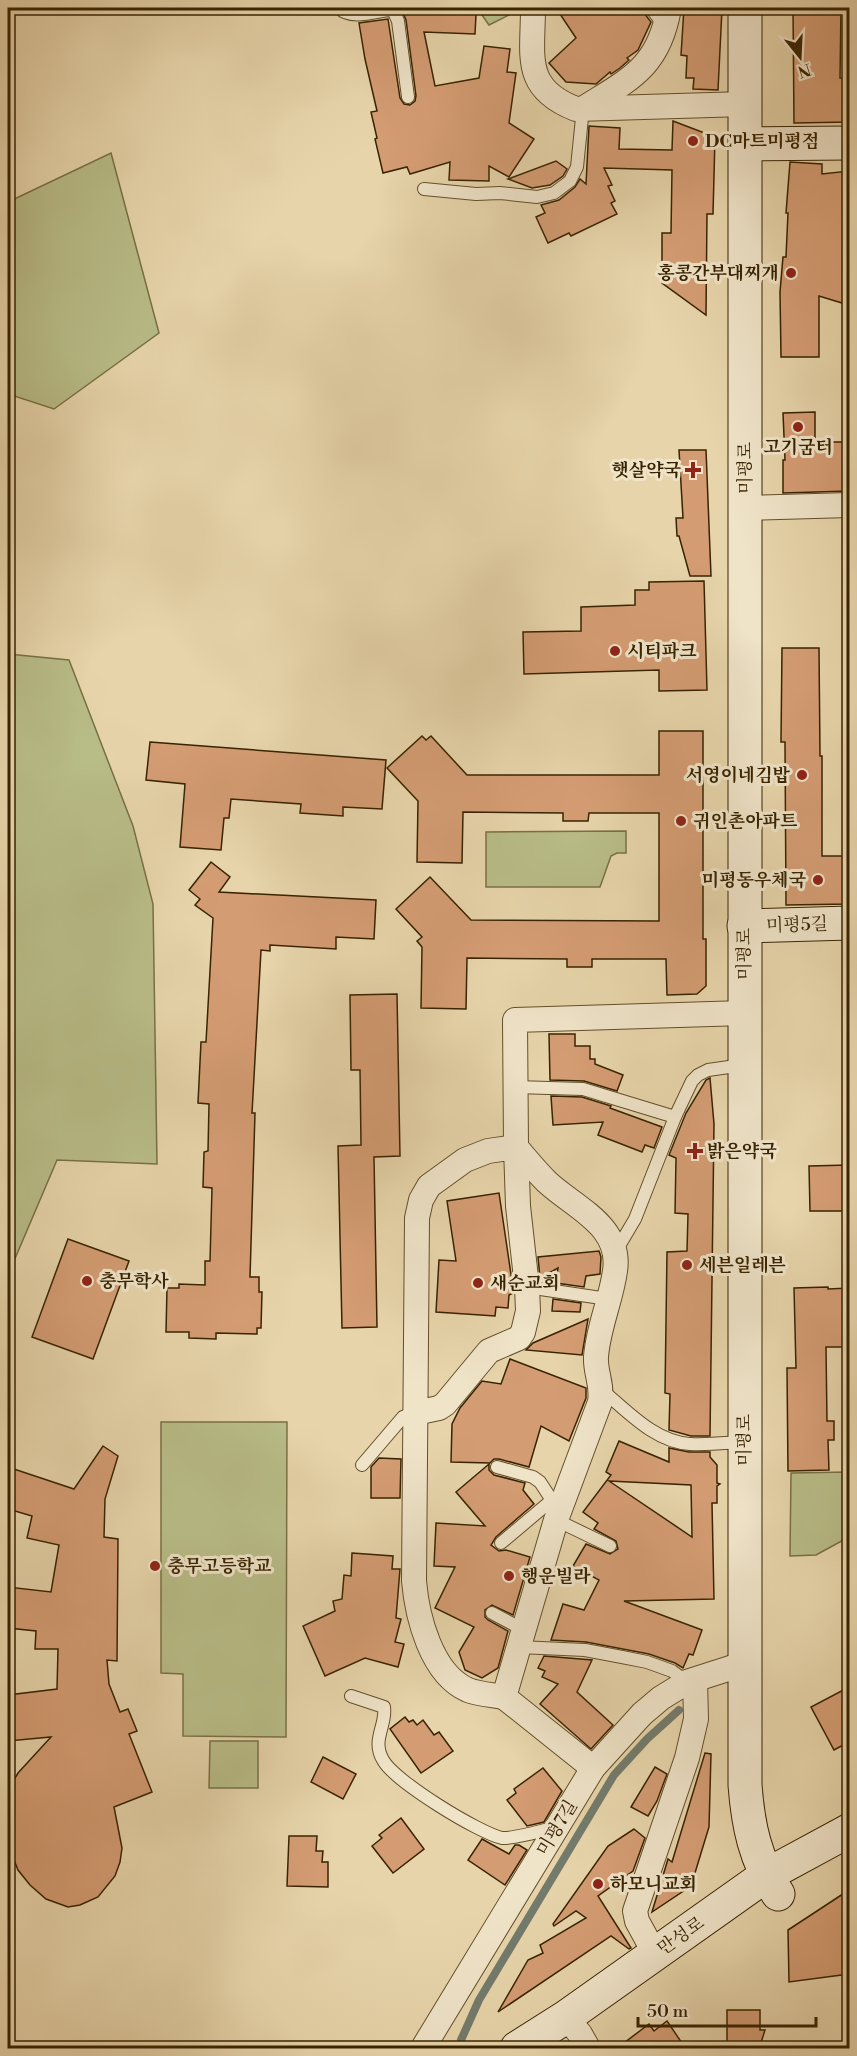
<svg xmlns="http://www.w3.org/2000/svg" width="857" height="2056" font-family="'Libre Bodoni','Noto Serif KR',serif">
<style>
.green{fill:#b8bc87;stroke:#787044;stroke-width:1.5}
.lines{fill:none;stroke-linecap:round;stroke-linejoin:round}
.stream{stroke:#737b6c;stroke-width:8}
.building{fill:#d49c73;stroke:#382301;stroke-width:1.5;fill-rule:evenodd}
.lane-casing{stroke:#644f2b;stroke-width:14}
.street-casing{stroke:#644f2b;stroke-width:26}
.secondary-casing{stroke:#382301;stroke-width:35}
.lane{stroke:#efe3c8;stroke-width:12}
.street{stroke:#efe3c8;stroke-width:24}
.secondary{stroke:#efe3c8;stroke-width:33}
.poi-dot{fill:#8f2418;stroke:#efe3c8;stroke-width:2}
.labels{text-anchor:middle;dominant-baseline:central;stroke-width:6;stroke-linejoin:round;paint-order:stroke}
.poi-label{font-size:18px;font-weight:bold;fill:#382301;stroke:#efe3c8;text-anchor:start}
.street-label{font-size:18px;fill:#382301;stroke:#efe3c8}
</style>
<rect width="100%" height="100%" fill="#e7d4aa"/>
<filter id="stains"><feTurbulence type="fractalNoise" baseFrequency=".00333" numOctaves="4"/><feColorMatrix values="0 0 0 0 .2 0 0 0 0 .09 0 0 0 0 .02 0 0 0 .5 -.17"/></filter>
<radialGradient id="worn" r=".72"><stop offset=".6" stop-color="#630" stop-opacity="0"/><stop offset="1" stop-color="#630" stop-opacity=".3"/></radialGradient>
<g class="green">
<path d="M477,8H523L489,25Z"/>
<path d="M111,153L159,333L54,409L8,394V202Z"/>
<path d="M8,654L69,660L133,826L153,904L157,1164L57,1160L8,1275Z"/>
<path d="M626,831V853H617L611,856L600,887H486V832Z"/>
<path d="M161,1422H287L286,1737L183,1736V1674L161,1673Z"/>
<path d="M849,1472V1537L816,1555L790,1556L791,1473Z"/>
<path d="M210,1741H258V1788H209Z"/>
</g>
<g class="lines">
<path class="stream" d="M461,2040L479,2000L614,1775L647,1739L679,1710"/>
</g>
<g class="building">
<path d="M401,8H444L443,12L476,14L475,34L424,32L435,86L479,78L484,46L510,49L507,72L516,73L509,123L534,139L509,177L489,166V181L449,180L450,162L410,174L407,167L383,173L375,139L377,138L371,112L377,111L365,59L359,23L388,19L400,98L404,104L410,105L415,101L416,96L406,20Z"/>
<path d="M556,8H643L644,13L651,22L638,50L627,58L629,60L620,68L611,74L610,72L596,84L566,82L549,63L576,38Z"/>
<path d="M684,8L722,9L718,90L693,89L694,78H686L687,56L681,55Z"/>
<path d="M793,8H841L840,78L849,79V122L794,123Z"/>
<path d="M673,121L715,137L713,214H707L706,315L662,283V233H671L672,170L604,168L612,185L608,186L615,201L611,203L617,214L571,236L569,233L548,243L536,217L545,213L541,205L559,200L575,187L580,179L586,184L589,126L620,128L619,149L672,150Z"/>
<path d="M556,161L567,169L563,176L550,185L532,188L508,179Z"/>
<path d="M790,162L822,164V174L849,171V278L842,303L819,296V357H781L780,292L783,257H786L788,213H786Z"/>
<path d="M815,412V442H847L848,457H849V491L783,493V460H785L783,413Z"/>
<path d="M679,450H706L711,576H690L679,536H677L676,518H683Z"/>
<path d="M704,581L707,690L659,691V670L524,674L523,632L581,631V607L635,605V590H649V582Z"/>
<path d="M782,648H819L820,756H822V856H849V904L786,905L785,742H781Z"/>
<path d="M659,731H703V939H706V986L697,994L667,995L666,959H592V967H567V959L467,958L466,1009L421,1008L422,947L417,941L422,937L396,909L430,877L471,920L659,921V813H589L588,821H563V813L463,812L462,863L417,862L418,801L387,768L422,736L426,740L431,736L467,775H659Z"/>
<path d="M150,742L386,760L382,809L343,807V816L300,813L301,804L231,799L229,818H224L221,850L180,847L185,784L146,780Z"/>
<path d="M211,862L230,877L219,892L376,900L374,939L336,937V949L270,945V951L261,950L252,1113H255L250,1277H259V1292H262L261,1328H257V1334L216,1333V1339L189,1338V1332H166L167,1288H179V1284L205,1285V1261H210L212,1188L203,1187L204,1152L208,1151L209,1104L198,1103L201,1042H206L213,918L195,905L200,899L189,890Z"/>
<path d="M397,994L400,1156L374,1157L377,1327L342,1328L338,1146L361,1145L360,1070H351L350,995Z"/>
<path d="M549,1034H575V1046H590V1059H595V1064L623,1075L617,1091L584,1081L550,1080Z"/>
<path d="M710,1078L714,1124L710,1436H691L669,1430L670,1394L665,1393L667,1252L687,1251L688,1214L675,1213L676,1158L669,1155L686,1113L706,1080Z"/>
<path d="M551,1096L582,1097L611,1106L610,1108L662,1127L654,1148L645,1145L642,1152L598,1135L603,1122L553,1125Z"/>
<path d="M849,1165V1211H810L809,1166Z"/>
<path d="M499,1193L513,1288V1293L509,1295L508,1308L496,1307L495,1316L436,1312L439,1260L456,1261L447,1201Z"/>
<path d="M68,1239L129,1261L93,1359L32,1337Z"/>
<path d="M599,1251L601,1257L600,1274L586,1276L584,1287L556,1283L558,1268L540,1278L538,1257Z"/>
<path d="M828,1287V1289L849,1288V1347H826L827,1421H834V1440H828L829,1470L788,1471L787,1368H796L794,1288Z"/>
<path d="M553,1299L581,1303L580,1312L552,1311Z"/>
<path d="M588,1319L582,1355L526,1350L533,1343Z"/>
<path d="M510,1359L586,1388V1398L569,1441L541,1426L529,1467L499,1459H494L490,1463L451,1462L452,1424L460,1408L482,1381L501,1384Z"/>
<path d="M619,1441L669,1462V1448L689,1452H710V1457L717,1465V1483L720,1484L717,1486V1503H712L714,1599L624,1601L702,1630L693,1655L689,1654L683,1668L675,1663L649,1654L586,1642L551,1640L563,1604L584,1610L599,1580L573,1566L586,1544L610,1554L618,1549L616,1541L594,1529L598,1523L583,1512L611,1475L606,1472ZM609,1481L691,1485L692,1537Z"/>
<path d="M103,1446L118,1456L105,1499L104,1537L118,1539L117,1661L107,1660L109,1684L120,1712L128,1709L137,1731L129,1734L152,1792L114,1807L122,1848L120,1862L115,1876L98,1897L80,1905L68,1907L46,1899L30,1885L18,1870L8,1845V1790L18,1773L51,1737L8,1741V1695L57,1689L58,1649H35L36,1631L8,1628V1587L51,1592L59,1545L27,1538L32,1516L8,1509V1467L74,1489Z"/>
<path d="M379,1458L401,1459L400,1498H371V1467Z"/>
<path d="M489,1464V1470L494,1475L525,1483L523,1490L534,1504L496,1537L491,1545L499,1551L506,1550L530,1557L513,1615L492,1605L485,1610V1617L488,1620L508,1631L498,1668L482,1678L465,1670L459,1652L474,1627L435,1608L455,1567L434,1566L436,1523L485,1526L456,1492Z"/>
<path d="M352,1553L393,1556L392,1569H400L396,1618L401,1619L395,1642L404,1644L398,1667L365,1658L325,1676L303,1626L335,1611L333,1601L342,1599L344,1575L351,1576Z"/>
<path d="M544,1656L592,1660L577,1692L613,1725L591,1749L540,1704L558,1684L542,1677L545,1671L538,1668Z"/>
<path d="M849,1687V1742L834,1750L811,1707Z"/>
<path d="M405,1717L409,1722L413,1720L417,1725L423,1720L434,1735L439,1732L453,1751L421,1773L390,1729Z"/>
<path d="M705,1753L711,1754L709,1827L691,1886L652,1912L668,1859L672,1862Z"/>
<path d="M323,1757L356,1774L343,1799L311,1782Z"/>
<path d="M655,1767L667,1774L657,1801L648,1816L631,1807Z"/>
<path d="M543,1768L562,1791L544,1822L527,1826L507,1800L516,1793L514,1789Z"/>
<path d="M401,1818L424,1849L393,1873L372,1846L382,1838L379,1835Z"/>
<path d="M634,1829L645,1838L633,1871L598,1896L631,1948L629,1949L611,1936L498,2012L528,1960L543,1953L540,1945L586,1918L576,1911L554,1926L553,1924L608,1846Z"/>
<path d="M289,1836H317L316,1851H323L322,1862H328V1887L287,1886Z"/>
<path d="M482,1839L509,1854L515,1845H519L527,1850L505,1885L468,1860Z"/>
<path d="M849,1890V1974L789,1982L788,1930Z"/>
<path d="M727,2010H760V2030H765L759,2049H727Z"/>
<path d="M667,2021L686,2049H616L649,2024L654,2031Z"/>
</g>
<g class="lines">
<defs>
<g id="lane">
<path d="M339,8C350,20 374,12 389,10L394,12L398,21L408,97"/>
<path d="M651,8L664,25"/>
<path d="M424,189L476,194L500,193L537,197L554,193L570,181L577,167L583,108"/>
<path d="M515,1087L583,1089L675,1117"/>
<path d="M616,1251L635,1219L675,1117L692,1081L698,1075L708,1070L743,1065"/>
<path d="M527,1287L608,1299"/>
<path d="M602,1390C627,1411 655,1442 690,1444C707,1445 725,1443 742,1442"/>
<path d="M362,1465L403,1417L415,1413"/>
<path d="M497,1467L533,1477L540,1482L559,1511"/>
<path d="M556,1520L610,1546"/>
<path d="M501,1543L552,1500"/>
<path d="M492,1613L524,1630"/>
<path d="M519,1647L585,1650L622,1657L647,1662L672,1671L687,1682"/>
<path d="M351,1696L384,1707C387,1725 371,1740 383,1760C394,1781 479,1833 502,1838C512,1839 545,1830 557,1827"/>
</g>
<g id="street">
<path d="M533,8C533,56 522,88 576,109L745,104"/>
<path d="M584,108C630,79 659,67 669,8"/>
<path d="M744,508L850,505"/>
<path d="M415,1413L439,1408L445,1404L489,1351L519,1338L523,1332L528,1311L527,1287L518,1206L516,1147L488,1151L465,1160L429,1186L421,1200L417,1218C416,1339 415,1460 414,1581C417,1616 431,1674 468,1690C478,1694 493,1695 504,1697"/>
<path d="M593,1768L504,1697L556,1520L600,1402C603,1384 595,1373 596,1357C598,1328 611,1300 615,1271C622,1226 575,1208 547,1182C536,1171 526,1159 516,1147L515,1020L744,1013"/>
<path d="M655,1954L637,1921L635,1911L687,1758L696,1719L695,1680"/>
<path d="M566,2017L580,2034L588,2048"/>
<path d="M423,2048L593,1768L642,1714L661,1698L687,1682L743,1664"/>
</g>
<g id="secondary">
<path d="M745,8V1785C748,1825 755,1860 778,1894"/>
<path d="M746,144L850,143"/>
<path d="M744,926L850,923"/>
<path d="M517,2048L566,2017L765,1876L850,1830"/>
</g>
</defs>
<use href="#lane" class="lane-casing"/>
<use href="#street" class="street-casing"/>
<use href="#secondary" class="secondary-casing"/>
<use href="#lane" class="lane"/>
<use href="#street" class="street"/>
<use href="#secondary" class="secondary"/>
</g>
<g class="poi-dot">
<circle cx="693" cy="141" r="6"/>
<circle cx="791" cy="273" r="6"/>
<circle cx="798" cy="427" r="6"/>
<path d="M690 461h6v6h6v6h-6v6h-6v-6h-6v-6h6z"/>
<circle cx="615" cy="651" r="6"/>
<circle cx="802" cy="775" r="6"/>
<circle cx="681" cy="821" r="6"/>
<circle cx="818" cy="880" r="6"/>
<path d="M692 1142h6v6h6v6h-6v6h-6v-6h-6v-6h6z"/>
<circle cx="687" cy="1265" r="6"/>
<circle cx="87" cy="1281" r="6"/>
<circle cx="478" cy="1283" r="6"/>
<circle cx="155" cy="1566" r="6"/>
<circle cx="509" cy="1576" r="6"/>
<circle cx="598" cy="1884" r="6"/>
</g>
<g class="labels">
<g class="poi-label">
<text x="705" y="141">DC마트미평점</text>
<text x="779" y="273" text-anchor="end">홍콩간부대찌개</text>
<text x="798" y="447" text-anchor="middle">고기굼터</text>
<text x="681" y="470" text-anchor="end">햇살약국</text>
<text x="627" y="651">시티파크</text>
<text x="790" y="775" text-anchor="end">서영이네김밥</text>
<text x="693" y="821">귀인촌아파트</text>
<text x="806" y="880" text-anchor="end">미평동우체국</text>
<text x="707" y="1151">밝은약국</text>
<text x="699" y="1265">세븐일레븐</text>
<text x="99" y="1281">충무학사</text>
<text x="490" y="1283">새순교회</text>
<text x="167" y="1566">충무고등학교</text>
<text x="521" y="1576">행운빌라</text>
<text x="610" y="1884">하모니교회</text>
</g>
<g class="street-label">
<text transform="translate(745 468) rotate(-90)">미평로</text>
<text transform="translate(797 925) rotate(-2)">미평5길</text>
<text transform="translate(744 954) rotate(-90)">미평로</text>
<text transform="translate(744 1440) rotate(-90)">미평로</text>
<text transform="translate(557 1828) rotate(-59)">미평7길</text>
<text transform="translate(681 1936) rotate(-35)">만성로</text>
</g>
</g>
<rect width="857" height="2056" fill="none" stroke="#e7d4aa" stroke-width="30"/>
<rect x="9" y="9" width="839" height="2038" fill="none" stroke="#382301" stroke-width="3"/>
<rect x="15" y="15" width="827" height="2026" fill="none" stroke="#382301" stroke-width="1.5"/>
<g transform="translate(800 57) rotate(162)" stroke="#efe3c8" stroke-width="4.5" paint-order="stroke">
<path d="M0-4.5L10 22L0 15L-10 22Z" fill="#382301"/>
<text y="-9" font-size="16" font-weight="bold" text-anchor="middle" fill="#382301">N</text>
</g>
<path d="M638 2017v9h178v-9" fill="none" stroke="#382301" stroke-width="3"/>
<text x="647" y="2017" font-size="18" fill="#382301" stroke="#efe3c8" stroke-width="4.5" paint-order="stroke">50 m</text>
<rect width="100%" height="100%" filter="url(#stains)"/>
<rect width="100%" height="100%" fill="url(#worn)"/>
</svg>
